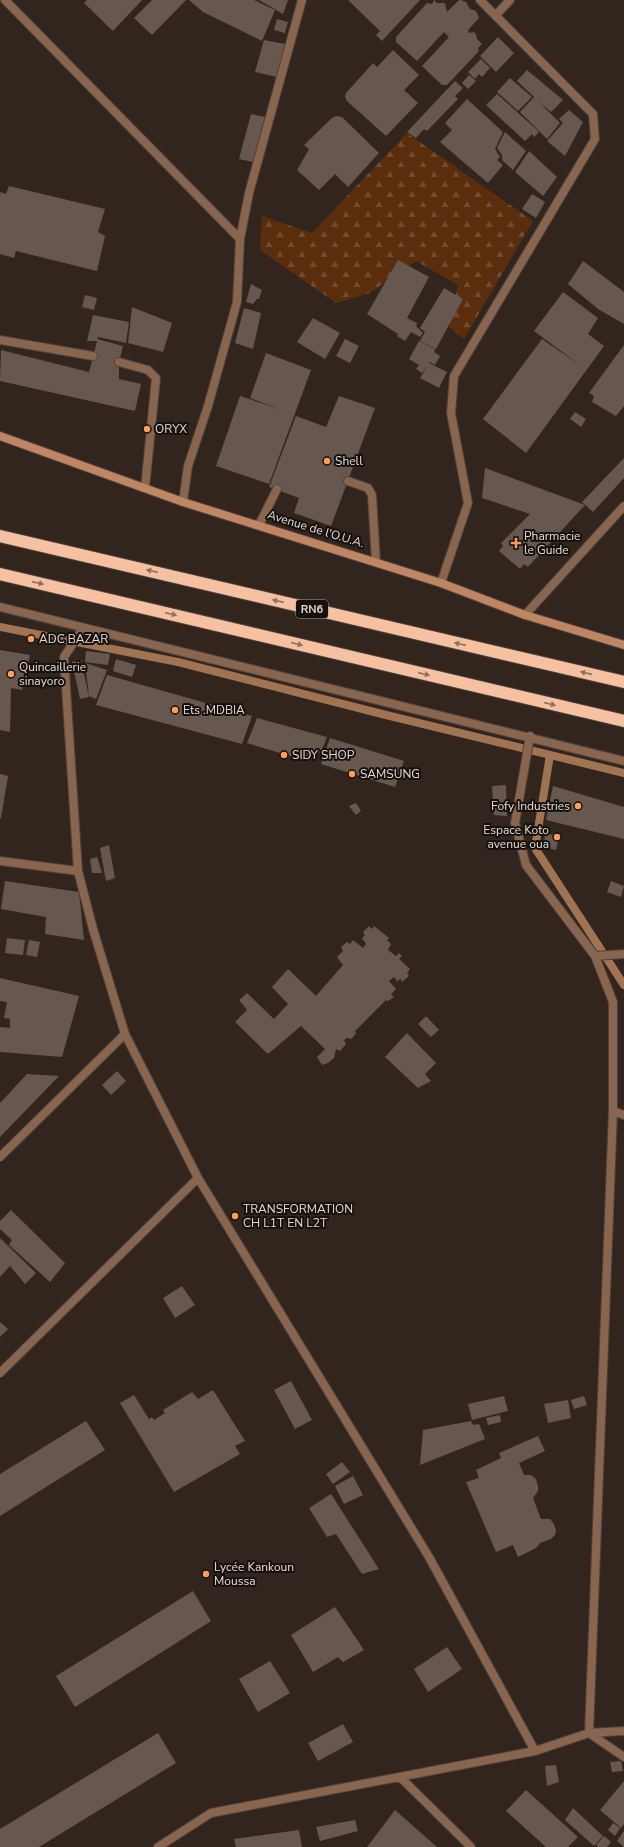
<svg xmlns="http://www.w3.org/2000/svg" width="624" height="1847" font-family="'Nunito Sans',sans-serif">
<style>
.forest{fill:url(#forest-firs)}
.lines{fill:none;stroke-linecap:round;stroke-linejoin:round}
.stream{stroke:#a07452;stroke-width:8}
.building{fill:#67584f}
.lane-casing{stroke:#4f423b;stroke-width:10}
.street-casing{stroke:#4f423b;stroke-width:10}
.secondary-casing{stroke:#4f423b;stroke-width:10}
.highway-casing{stroke:#4f423b;stroke-width:14}
.lane{stroke:#88654e;stroke-width:8}
.street{stroke:#88654e;stroke-width:8}
.secondary{stroke:#be8662;stroke-width:8}
.highway{stroke:#f6c1a0;stroke-width:12}
.oneway{fill:#91715d}
.poi-dot{fill:#fe9c58;stroke:#16100c;stroke-width:1.5}
.labels{text-anchor:middle;stroke-width:4;stroke-linejoin:round;paint-order:stroke}
.shield{fill:#16100c;stroke:#a79f99;stroke-width:1}
.shield-label{font-size:11px;font-weight:bold;fill:#e5dcd6}
.poi-label{font-size:12px;fill:#e5dcd6;stroke:#16100c;text-anchor:start}
.street-label{font-size:12px;fill:#e5dcd6;stroke:#16100c}
</style>
<defs>
<pattern id="forest-firs" width="22" height="20" patternUnits="userSpaceOnUse"><rect width="22" height="20" fill="#5a2e0d"/><path d="M5 1l3.5 6h-7zM16 11l3.5 6h-7z" fill="#724c30"/></pattern>
</defs>
<rect width="100%" height="100%" fill="#32251d"/>
<path class="forest" d="M 407,133 L 533,221 L 464,339 L 449,327 L 458,285 L 416,261 L 370,293 L 336,303 L 260,250 L 262,216 L 312,233 Z"/>
<g class="lines">
<path class="stream" d="M 0,627 L 178,662 L 386,715 L 624,773
M 550,755 L 535,848 L 624,985"/>
</g>
<path class="building" d="M 87,0 L 142,0 L 113,31 L 84,3 Z
M 152,0 L 186,0 L 152,35 L 134,18 Z
M 189,0 L 254,0 L 275,10 L 262,41 L 203,12 Z
M 259,0 L 288,0 L 283,14 Z
M 348,0 L 420,0 L 382,41 L 376,35 L 380,31 Z
M 434,0 L 437,3 L 445,3 L 447,12 L 459,0 L 461,0 L 466,2 L 470,9 L 476,11 L 479,18 L 468,30 L 469,33 L 473,32 L 476,34 L 477,39 L 482,44 L 478,48 L 479,51 L 447,85 L 442,85 L 422,66 L 449,37 L 444,32 L 417,61 L 396,42 L 396,37 L 427,3 L 432,4 Z
M 277,19 L 288,22 L 285,33 L 274,30 Z
M 498,37 L 514,53 L 496,72 L 480,56 Z
M 264,40 L 285,44 L 277,77 L 255,72 Z
M 393,50 L 419,75 L 404,90 L 418,103 L 386,136 L 347,101 L 345,97 L 346,93 L 373,63 L 377,67 Z
M 481,59 L 490,68 L 482,77 L 479,74 L 475,79 L 468,72 Z
M 527,70 L 563,100 L 551,112 L 538,101 L 560,123 L 547,139 L 520,112 L 534,97 L 517,81 Z
M 469,75 L 476,81 L 468,89 L 462,83 Z
M 510,78 L 532,97 L 518,111 L 497,92 Z
M 455,81 L 463,88 L 455,96 L 458,99 L 427,131 L 424,129 L 416,138 L 407,132 Z
M 497,94 L 536,129 L 539,132 L 534,137 L 532,134 L 525,141 L 486,105 Z
M 467,99 L 503,132 L 495,149 L 500,157 L 497,160 L 503,165 L 488,183 L 440,142 L 452,130 L 445,123 Z
M 569,110 L 583,122 L 565,156 L 547,141 L 563,123 L 559,119 Z
M 251,114 L 265,117 L 253,162 L 239,159 Z
M 336,116 L 342,117 L 379,153 L 348,187 L 335,174 L 319,190 L 297,170 L 309,149 L 304,145 L 332,118 Z
M 505,132 L 526,151 L 513,170 L 502,160 L 502,155 L 497,148 Z
M 529,151 L 557,177 L 543,196 L 515,172 Z
M 9,186 L 105,209 L 98,232 L 105,236 L 97,271 L 16,251 L 14,258 L 0,254 L 0,192 L 6,194 Z
M 532,194 L 545,202 L 536,218 L 522,209 Z
M 398,260 L 429,277 L 407,318 L 417,323 L 416,326 L 423,333 L 420,337 L 411,332 L 405,341 L 397,336 L 398,334 L 367,314 Z
M 583,261 L 624,292 L 624,324 L 598,309 L 568,284 Z
M 251,284 L 262,290 L 259,299 L 257,299 L 253,304 L 246,302 Z
M 444,288 L 463,299 L 436,349 L 420,341 L 425,332 L 420,328 Z
M 563,292 L 598,318 L 588,334 L 604,346 L 526,453 L 483,419 L 542,339 L 581,366 L 534,331 Z
M 85,295 L 97,298 L 94,310 L 82,307 Z
M 132,307 L 172,323 L 163,352 L 128,343 Z
M 244,308 L 261,313 L 253,349 L 235,343 Z
M 93,315 L 129,322 L 126,343 L 98,337 L 97,339 L 123,346 L 119,362 L 119,379 L 141,384 L 135,411 L 0,381 L 1,350 L 89,372 L 97,341 L 87,341 Z
M 313,318 L 340,333 L 325,359 L 297,342 Z
M 345,339 L 359,346 L 350,363 L 336,356 Z
M 419,341 L 435,349 L 434,352 L 440,356 L 435,365 L 430,362 L 422,373 L 416,369 L 419,365 L 409,359 Z
M 624,345 L 624,406 L 616,416 L 592,402 L 594,396 L 589,393 Z
M 266,353 L 311,370 L 269,484 L 216,466 L 240,396 L 279,409 L 250,398 Z
M 429,363 L 447,372 L 439,388 L 420,378 Z
M 339,396 L 375,408 L 331,526 L 294,513 L 299,498 L 269,487 L 296,416 L 326,427 Z
M 575,412 L 586,419 L 581,427 L 570,419 Z
M 624,458 L 624,478 L 593,512 L 582,502 Z
M 485,468 L 585,505 L 528,567 L 524,564 L 520,569 L 499,551 L 503,546 L 501,543 L 530,514 L 482,498 Z
M 0,650 L 30,655 L 22,690 L 11,688 L 10,732 L 0,730 Z
M 86,651 L 110,654 L 108,665 L 85,662 Z
M 116,659 L 136,665 L 132,677 L 113,671 Z
M 81,660 L 89,697 L 80,699 L 72,662 Z
M 85,663 L 107,670 L 96,699 L 89,696 Z
M 107,675 L 252,716 L 242,744 L 96,705 Z
M 257,718 L 327,737 L 321,752 L 303,760 L 247,743 Z
M 330,738 L 404,761 L 395,787 L 321,764 Z
M 0,774 L 8,776 L 1,818 L 0,818 Z
M 506,785 L 507,816 L 494,815 L 492,786 Z
M 553,786 L 624,807 L 624,839 L 546,820 Z
M 356,803 L 361,811 L 356,815 L 349,806 Z
M 545,833 L 559,836 L 556,850 L 544,847 Z
M 109,845 L 115,878 L 106,881 L 100,848 Z
M 97,857 L 102,873 L 92,873 L 90,859 Z
M 5,881 L 79,892 L 84,940 L 45,934 L 46,917 L 1,909 Z
M 611,881 L 624,886 L 621,897 L 607,892 Z
M 369,926 L 372,929 L 374,926 L 389,938 L 387,940 L 391,944 L 388,950 L 396,956 L 399,953 L 402,956 L 399,959 L 410,969 L 407,973 L 409,976 L 402,982 L 400,978 L 398,982 L 394,977 L 389,981 L 396,989 L 391,994 L 394,997 L 388,1001 L 386,1000 L 355,1031 L 356,1034 L 351,1039 L 347,1038 L 344,1040 L 346,1044 L 340,1051 L 336,1049 L 334,1058 L 328,1063 L 322,1065 L 317,1057 L 325,1049 L 301,1026 L 268,1054 L 235,1022 L 247,1010 L 239,1000 L 247,993 L 274,1019 L 288,1004 L 272,987 L 288,969 L 316,996 L 343,965 L 337,957 L 343,951 L 341,947 L 347,942 L 350,944 L 353,940 L 363,948 L 366,944 L 362,938 L 365,935 L 363,932 Z
M 7,938 L 25,940 L 23,955 L 5,953 Z
M 29,940 L 40,942 L 37,957 L 26,955 Z
M 0,978 L 79,996 L 62,1057 L 0,1052 L 0,1027 L 10,1028 L 10,1019 L 4,1018 L 7,1002 L 0,1001 Z
M 426,1016 L 439,1030 L 431,1037 L 418,1024 Z
M 407,1033 L 436,1063 L 425,1074 L 431,1081 L 418,1088 L 385,1057 Z
M 117,1071 L 126,1081 L 111,1095 L 102,1085 Z
M 27,1074 L 59,1076 L 0,1137 L 0,1103 Z
M 11,1210 L 65,1263 L 50,1282 L 9,1245 L 12,1240 L 0,1229 L 0,1221 Z
M 0,1238 L 36,1273 L 25,1284 L 10,1266 L 0,1277 Z
M 182,1286 L 195,1305 L 175,1318 L 163,1298 Z
M 0,1322 L 8,1329 L 0,1337 Z
M 291,1381 L 312,1420 L 295,1429 L 274,1390 Z
M 213,1390 L 245,1441 L 235,1446 L 240,1454 L 174,1492 L 120,1403 L 134,1395 L 149,1419 L 152,1417 L 154,1420 L 165,1413 L 163,1410 L 192,1392 L 198,1399 Z
M 504,1396 L 508,1411 L 472,1420 L 468,1404 Z
M 584,1396 L 587,1405 L 574,1409 L 571,1400 Z
M 568,1400 L 571,1418 L 548,1423 L 544,1404 Z
M 500,1415 L 501,1422 L 488,1425 L 486,1418 Z
M 86,1421 L 105,1450 L 0,1516 L 0,1474 Z
M 471,1421 L 473,1425 L 479,1424 L 485,1439 L 420,1465 L 423,1430 Z
M 538,1436 L 545,1451 L 519,1463 L 524,1475 L 531,1475 L 536,1479 L 538,1486 L 538,1491 L 533,1498 L 541,1519 L 550,1519 L 554,1524 L 556,1530 L 555,1535 L 551,1539 L 540,1543 L 536,1548 L 518,1557 L 513,1545 L 496,1552 L 466,1482 L 479,1478 L 476,1470 L 501,1458 L 499,1453 Z
M 342,1462 L 350,1472 L 333,1484 L 326,1474 Z
M 353,1476 L 363,1495 L 344,1504 L 335,1486 Z
M 331,1494 L 379,1569 L 362,1574 L 336,1534 L 327,1537 L 309,1508 Z
M 193,1591 L 211,1621 L 75,1707 L 56,1676 Z
M 335,1607 L 364,1650 L 343,1662 L 338,1657 L 313,1672 L 291,1635 Z
M 447,1647 L 462,1669 L 428,1692 L 414,1669 Z
M 270,1661 L 290,1693 L 258,1712 L 239,1679 Z
M 343,1724 L 353,1742 L 318,1761 L 308,1743 Z
M 158,1733 L 176,1763 L 39,1847 L 0,1847 L 0,1829 Z
M 621,1761 L 623,1771 L 612,1772 L 610,1762 Z
M 556,1765 L 559,1782 L 547,1786 L 545,1766 Z
M 624,1781 L 624,1824 L 621,1828 L 600,1810 Z
M 526,1790 L 578,1837 L 568,1847 L 546,1847 L 506,1811 Z
M 573,1808 L 603,1836 L 594,1846 L 565,1820 Z
M 395,1810 L 437,1847 L 367,1847 Z
M 355,1820 L 358,1831 L 320,1841 L 316,1827 Z
M 613,1823 L 620,1828 L 615,1836 L 608,1830 Z
M 299,1830 L 302,1847 L 236,1847 L 234,1839 Z
M 624,1831 L 624,1847 L 617,1841 Z
M 604,1836 L 611,1842 L 607,1847 L 598,1847 L 596,1845 Z"/>
<g class="lines">
<g class="lane-casing">
<path id="lane" d="M 0,340 L 93,356
M 119,362 L 148,370 L 156,378 L 145,488
M 348,481 L 368,488 L 372,495 L 376,562
M 259,525 L 277,489"/>
</g>
<g class="street-casing">
<path id="street" d="M 5,0 L 240,239
M 496,15 L 510,0
M 183,502 L 188,466 L 208,406 L 237,302 L 240,239 L 249,193 L 302,0
M 441,583 L 468,503 L 451,413 L 454,376 L 595,139 L 593,114 L 480,0
M 0,607 L 624,761
M 525,615 L 624,506
M 83,628 L 64,657 L 78,871 L 93,929 L 125,1034 L 198,1178 L 429,1557 L 535,1751
M 530,736 L 515,823 L 526,865 L 595,956 L 613,1002 L 613,1111 L 589,1733 L 624,1757
M 0,861 L 78,871
M 595,956 L 624,954
M 613,1111 L 624,1115
M 0,1157 L 125,1034
M 0,1373 L 198,1178
M 400,1777 L 471,1847
M 158,1847 L 211,1813 L 535,1751 L 589,1733 L 624,1731"/>
</g>
<g class="secondary-casing">
<path id="secondary" d="M 0,436 L 183,502 L 441,583 L 525,615 L 624,645"/>
</g>
<g class="highway-casing">
<path id="highway" d="M 0,536 L 624,682
M 0,574 L 624,721"/>
</g>
<use href="#lane" class="lane"/>
<use href="#street" class="street"/>
<use href="#secondary" class="secondary"/>
<use href="#highway" class="highway"/>
</g>
<defs><path id="oneway-solid" d="M-6-.8H1V-3.2L6.5 0L1 3.2V.8H-6Z"/></defs>
<g class="oneway">
<use href="#oneway-solid" transform="translate(152 571) rotate(-167)"/>
<use href="#oneway-solid" transform="translate(38 583) rotate(13)"/>
<use href="#oneway-solid" transform="translate(278 601) rotate(-167)"/>
<use href="#oneway-solid" transform="translate(171 614) rotate(13)"/>
<use href="#oneway-solid" transform="translate(297 644) rotate(13)"/>
<use href="#oneway-solid" transform="translate(460 644) rotate(-167)"/>
<use href="#oneway-solid" transform="translate(586 673) rotate(-167)"/>
<use href="#oneway-solid" transform="translate(424 674) rotate(13)"/>
<use href="#oneway-solid" transform="translate(550 704) rotate(13)"/>
</g>
<g class="poi-dot">
<circle cx="147" cy="429" r="4"/>
<circle cx="327" cy="461" r="4"/>
<path d="M514 537h4v4h4v4h-4v4h-4v-4h-4v-4h4z"/>
<circle cx="31" cy="639" r="4"/>
<circle cx="11" cy="674" r="4"/>
<circle cx="175" cy="710" r="4"/>
<circle cx="284" cy="755" r="4"/>
<circle cx="352" cy="774" r="4"/>
<circle cx="578" cy="806" r="4"/>
<circle cx="557" cy="837" r="4"/>
<circle cx="235" cy="1216" r="4"/>
<circle cx="206" cy="1574" r="4"/>
</g>
<g class="labels">
<rect class="shield" x="296" y="600" width="32" height="18" rx="3"/>
<g class="shield-label">
<text x="312" y="613">RN6</text>
</g>
<g class="poi-label">
<text x="155" y="433">ORYX</text>
<text x="335" y="465">Shell</text>
<text x="524" y="540">Pharmacie<tspan x="524" dy="14">le Guide</tspan></text>
<text x="39" y="643">ADC BAZAR</text>
<text x="19" y="671">Quincaillerie<tspan x="19" dy="14">sinayoro</tspan></text>
<text x="183" y="714">Ets .MDBIA</text>
<text x="292" y="759">SIDY SHOP</text>
<text x="360" y="778">SAMSUNG</text>
<text x="570" y="810" text-anchor="end">Fofy Industries</text>
<text x="549" y="834" text-anchor="end">Espace Koto<tspan x="549" dy="14">avenue oua</tspan></text>
<text x="243" y="1213">TRANSFORMATION<tspan x="243" dy="14">CH L1T EN L2T</tspan></text>
<text x="214" y="1571">Lycée Kankoun<tspan x="214" dy="14">Moussa</tspan></text>
</g>
<g class="street-label">
<text transform="translate(316 529) rotate(17)" y="4">Avenue de l'O.U.A.</text>
</g>
</g>
</svg>
